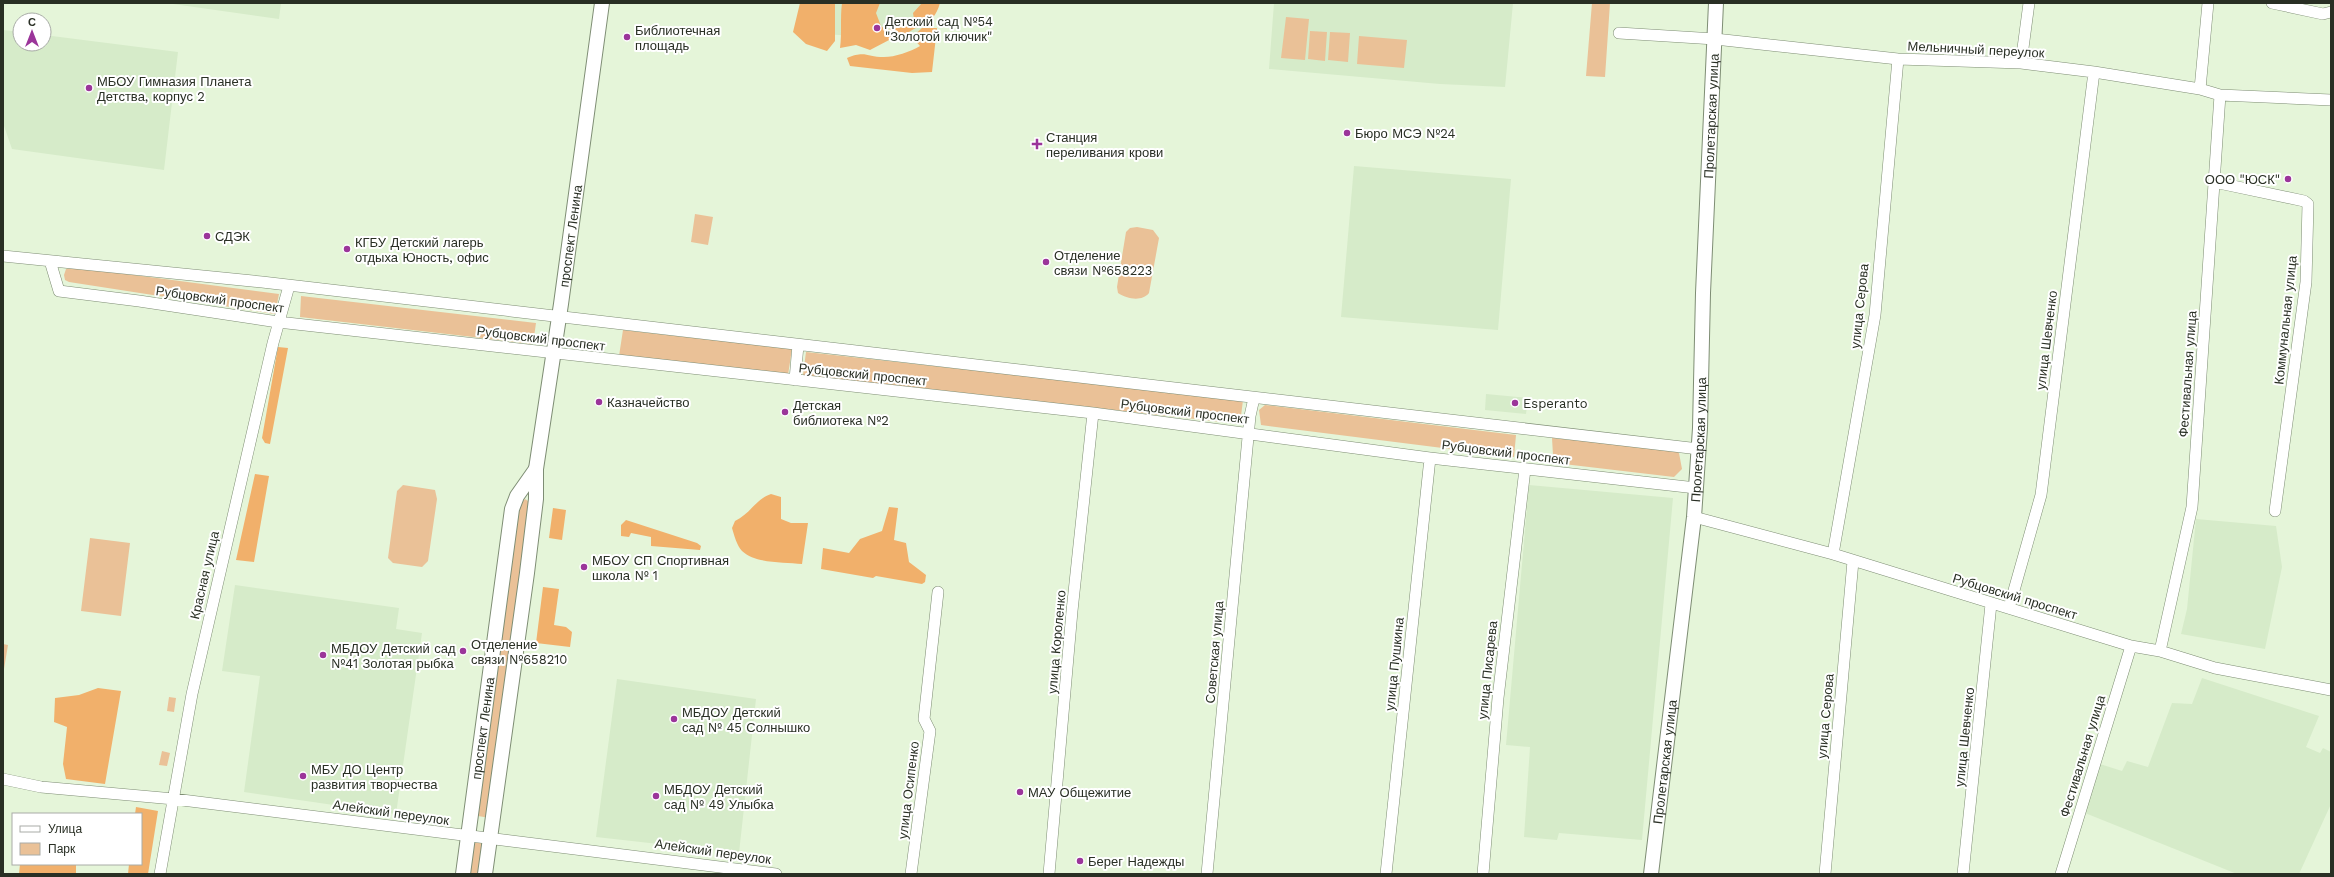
<svg xmlns="http://www.w3.org/2000/svg" width="2334" height="877" font-family="'Work Sans',sans-serif">
<style>
.built{fill:#d6ebc9}
.green{fill:#eac197}
.forest{fill:#f1b06b}
.lines{fill:none;stroke-linecap:round;stroke-linejoin:round}
.minor-casing{stroke:#7e8d74;stroke-width:12}
.major-casing{stroke:#7e8d74;stroke-width:16}
.minor{stroke:#fff;stroke-width:11}
.major{stroke:#fff;stroke-width:14}
.poi-dot{fill:#9b359a;stroke:#fff;stroke-width:1.5}
.labels{text-anchor:middle;stroke-width:4;stroke-linejoin:round;paint-order:stroke}
.poi-label{font-size:13px;fill:#292f24;stroke:#fff;text-anchor:start}
.street-label{font-size:13px;fill:#292f24;stroke:#fff}
</style>
<rect width="100%" height="100%" fill="#e5f5d9"/>
<path class="built" d="M 166,3 L 281,3 L 279,19 Z
M 826,3 L 931,3 L 929,41 L 824,34 Z
M 1274,3 L 1513,3 L 1505,87 L 1440,84 L 1269,69 Z
M 3,30 L 20,32 L 20,44 L 44,44 L 44,35 L 178,52 L 164,170 L 12,149 L 3,123 Z
M 1354,166 L 1511,179 L 1498,330 L 1341,317 Z
M 1486,394 L 1528,398 L 1526,414 L 1485,410 Z
M 1529,485 L 1673,498 L 1642,840 L 1559,833 L 1557,840 L 1524,837 L 1530,747 L 1506,745 Z
M 2196,519 L 2276,526 L 2282,567 L 2265,649 L 2181,634 L 2187,609 Z
M 235,585 L 399,608 L 396,629 L 422,633 L 396,814 L 244,792 L 260,676 L 222,671 Z
M 2202,678 L 2319,716 L 2306,747 L 2320,753 L 2323,748 L 2331,752 L 2331,804 L 2299,874 L 2237,874 L 2085,813 L 2100,764 L 2122,771 L 2127,761 L 2148,767 L 2172,703 L 2192,704 Z
M 617,679 L 756,699 L 739,853 L 596,837 Z"/>
<path class="green" d="M 1592,3 L 1610,3 L 1605,77 L 1586,76 Z
M 1286,17 L 1309,19 L 1305,60 L 1281,58 Z
M 1310,31 L 1327,32 L 1325,61 L 1308,59 Z
M 1330,32 L 1350,33 L 1348,62 L 1328,60 Z
M 1359,36 L 1407,40 L 1404,68 L 1357,64 Z
M 695,214 L 713,217 L 708,245 L 691,242 Z
M 1137,227 L 1153,230 L 1159,238 L 1149,293 C 1142,302 1127,299 1118,293 L 1117,287 L 1126,232 L 1130,228 Z
M 73,267 L 279,294 L 275,314 L 69,282 L 65,280 L 64,275 L 66,269 Z
M 301,296 L 536,323 L 533,344 L 300,317 Z
M 623,330 L 792,349 L 788,375 L 619,356 Z
M 806,352 L 1243,400 L 1240,424 L 803,375 Z
M 1265,405 L 1516,435 L 1514,457 L 1261,425 L 1259,410 Z
M 1552,438 L 1673,449 L 1679,453 L 1682,469 L 1674,477 L 1538,461 L 1536,454 L 1553,455 Z
M 403,485 L 435,490 L 437,499 L 428,561 L 422,567 L 393,563 L 388,558 L 397,491 Z
M 525,499 L 531,503 L 490,818 L 478,816 L 520,504 Z
M 90,538 L 130,543 L 121,616 L 81,611 Z
M 3,644 L 8,645 L 3,675 Z
M 169,697 L 176,698 L 174,712 L 167,711 Z
M 162,751 L 170,753 L 167,766 L 159,765 Z
M 471,842 L 486,844 L 482,874 L 467,874 Z"/>
<path class="forest" d="M 800,3 L 835,4 L 835,41 L 827,51 L 806,44 L 793,32 Z
M 842,3 L 880,3 L 876,13 L 881,26 L 886,30 L 908,26 L 914,19 L 913,13 L 922,3 L 940,3 C 932,30 919,20 901,39 L 891,39 L 870,50 L 856,45 L 840,48 C 842,33 840,18 842,3 Z
M 922,28 L 937,28 L 932,72 L 912,73 L 850,66 L 847,58 C 865,50 867,57 884,57 C 895,57 910,52 920,46 L 912,37 Z
M 278,347 L 288,348 L 270,444 L 265,443 L 262,438 Z
M 255,474 L 269,476 L 254,562 L 236,560 Z
M 771,494 L 781,497 L 781,519 L 791,523 L 808,523 L 802,564 C 784,562 756,564 742,551 C 737,546 734,535 732,528 L 735,521 C 750,514 756,499 771,494 Z
M 889,507 L 898,508 L 894,540 L 906,543 L 909,562 L 926,575 L 925,582 L 922,584 L 876,576 L 873,578 L 821,569 L 823,548 L 849,553 L 860,539 L 882,531 Z
M 553,508 L 566,510 L 562,540 L 549,538 Z
M 626,520 L 697,543 L 701,546 L 700,550 L 651,546 L 651,537 L 631,533 L 629,537 L 621,536 L 621,525 Z
M 543,587 L 559,589 L 554,625 L 566,627 L 572,632 L 570,647 L 536,643 Z
M 98,688 L 121,691 L 105,784 L 66,779 L 63,764 L 67,727 L 54,722 L 55,698 L 79,695 Z
M 136,807 L 158,811 L 148,874 L 128,874 L 129,864 L 141,864 L 141,814 L 135,814 Z
M 20,864 L 76,864 L 76,874 L 19,874 Z"/>
<g class="lines">
<g class="minor-casing">
<path id="minor" d="M 2272,3 L 2323,14 L 2331,12
M 1619,33 L 1715,39 L 1898,59 L 2021,63 L 2094,72 L 2200,89 L 2220,95 L 2331,100
M 2021,63 L 2029,3
M 2200,89 L 2208,3
M 2214,182 L 2304,201 L 2308,204 L 2306,282 L 2275,511
M 3,256 L 262,282 L 1699,449
M 50,261 L 59,291 L 139,301 L 278,322 L 1093,413 L 1430,458 L 1696,488
M 795,380 L 798,345
M 1694,517 L 1833,554 L 2131,646 L 2160,651 L 2215,668 L 2331,690
M 1833,554 L 1875,315 L 1898,59
M 2009,608 L 2041,495 L 2094,72
M 2160,651 L 2192,507 L 2220,95
M 3,779 L 41,787 L 174,799 L 776,874
M 160,874 L 192,694 L 273,343 L 289,286
M 911,874 L 930,731 L 924,719 L 938,592
M 1049,874 L 1072,611 L 1093,413
M 1207,874 L 1250,416 L 1254,398
M 1386,874 L 1430,458
M 1483,874 L 1498,698 L 1525,469
M 1825,874 L 1853,561
M 1963,874 L 1991,604
M 2061,874 L 2131,646"/>
</g>
<g class="major-casing">
<g id="major">
<path id="s1" d="M 463,874 L 512,509 L 517,496 L 536,469"/>
<path id="s2" d="M 485,874 L 527,573 L 536,499 L 536,469 L 561,304 L 602,3"/>
<path id="s3" d="M 1651,874 L 1694,517 L 1700,428 L 1703,293 L 1716,3"/>
</g>
</g>
<use href="#minor" class="minor"/>
<use href="#major" class="major"/>
</g>
<g class="poi-dot">
<circle cx="877" cy="28" r="4"/>
<circle cx="627" cy="37" r="4"/>
<circle cx="89" cy="88" r="4"/>
<circle cx="1347" cy="133" r="4"/>
<path d="M1035 138h4v4h4v4h-4v4h-4v-4h-4v-4h4z"/>
<circle cx="2288" cy="179" r="4"/>
<circle cx="207" cy="236" r="4"/>
<circle cx="347" cy="249" r="4"/>
<circle cx="1046" cy="262" r="4"/>
<circle cx="599" cy="402" r="4"/>
<circle cx="1515" cy="403" r="4"/>
<circle cx="785" cy="412" r="4"/>
<circle cx="584" cy="567" r="4"/>
<circle cx="463" cy="651" r="4"/>
<circle cx="323" cy="655" r="4"/>
<circle cx="674" cy="719" r="4"/>
<circle cx="303" cy="776" r="4"/>
<circle cx="1020" cy="792" r="4"/>
<circle cx="656" cy="796" r="4"/>
<circle cx="1080" cy="861" r="4"/>
</g>
<g class="labels">
<g class="poi-label">
<text x="885" y="26">Детский сад №54<tspan x="885" dy="15">"Золотой ключик"</tspan></text>
<text x="635" y="35">Библиотечная<tspan x="635" dy="15">площадь</tspan></text>
<text x="97" y="86">МБОУ Гимназия Планета<tspan x="97" dy="15">Детства, корпус 2</tspan></text>
<text x="1355" y="138">Бюро МСЭ №24</text>
<text x="1046" y="142">Станция<tspan x="1046" dy="15">переливания крови</tspan></text>
<text x="2280" y="184" text-anchor="end">ООО "ЮСК"</text>
<text x="215" y="241">СДЭК</text>
<text x="355" y="247">КГБУ Детский лагерь<tspan x="355" dy="15">отдыха Юность, офис</tspan></text>
<text x="1054" y="260">Отделение<tspan x="1054" dy="15">связи №658223</tspan></text>
<text x="607" y="407">Казначейство</text>
<text x="1523" y="408">Esperanto</text>
<text x="793" y="410">Детская<tspan x="793" dy="15">библиотека №2</tspan></text>
<text x="592" y="565">МБОУ СП Спортивная<tspan x="592" dy="15">школа № 1</tspan></text>
<text x="471" y="649">Отделение<tspan x="471" dy="15">связи №658210</tspan></text>
<text x="331" y="653">МБДОУ Детский сад<tspan x="331" dy="15">№41 Золотая рыбка</tspan></text>
<text x="682" y="717">МБДОУ Детский<tspan x="682" dy="15">сад № 45 Солнышко</tspan></text>
<text x="311" y="774">МБУ ДО Центр<tspan x="311" dy="15">развития творчества</tspan></text>
<text x="664" y="794">МБДОУ Детский<tspan x="664" dy="15">сад № 49 Улыбка</tspan></text>
<text x="1028" y="797">МАУ Общежитие</text>
<text x="1088" y="866">Берег Надежды</text>
</g>
<g class="street-label">
<text transform="translate(1976 49) rotate(3)" y="5">Мельничный переулок</text>
<text dy="5" stroke="none"><textPath href="#s3" startOffset="761">Пролетарская улица</textPath></text>
<text dy="5" stroke="none"><textPath href="#s2" startOffset="644">проспект Ленина</textPath></text>
<text transform="translate(220 299) rotate(8)" y="5">Рубцовский проспект</text>
<text transform="translate(1859 306) rotate(-84)" y="5">улица Серова</text>
<text transform="translate(2285 320) rotate(-84)" y="5">Коммунальная улица</text>
<text transform="translate(541 338) rotate(7)" y="5">Рубцовский проспект</text>
<text transform="translate(2046 340) rotate(-83)" y="5">улица Шевченко</text>
<text transform="translate(863 374) rotate(6)" y="5">Рубцовский проспект</text>
<text transform="translate(2187 374) rotate(-86)" y="5">Фестивальная улица</text>
<text transform="translate(1185 411) rotate(7)" y="5">Рубцовский проспект</text>
<text dy="5" stroke="none"><textPath href="#s3" startOffset="437">Пролетарская улица</textPath></text>
<text transform="translate(1506 452) rotate(7)" y="5">Рубцовский проспект</text>
<text transform="translate(204 575) rotate(-77)" y="5">Красная улица</text>
<text transform="translate(2015 596) rotate(17)" y="5">Рубцовский проспект</text>
<text transform="translate(1056 642) rotate(-85)" y="5">улица Короленко</text>
<text transform="translate(1214 652) rotate(-85)" y="5">Советская улица</text>
<text transform="translate(1394 664) rotate(-84)" y="5">улица Пушкина</text>
<text transform="translate(1487 670) rotate(-84)" y="5">улица Писарева</text>
<text transform="translate(1825 716) rotate(-85)" y="5">улица Серова</text>
<text dy="5" stroke="none"><textPath href="#s1" startOffset="147">проспект Ленина</textPath></text>
<text transform="translate(1964 737) rotate(-84)" y="5">улица Шевченко</text>
<text transform="translate(2082 756) rotate(-73)" y="5">Фестивальная улица</text>
<text dy="5" stroke="none"><textPath href="#s3" startOffset="113">Пролетарская улица</textPath></text>
<text transform="translate(908 790) rotate(-83)" y="5">улица Осипенко</text>
<text transform="translate(391 812) rotate(8)" y="5">Алейский переулок</text>
<text transform="translate(713 851) rotate(8)" y="5">Алейский переулок</text>
</g>
</g>
<rect width="2334" height="877" fill="none" stroke="#292f24" stroke-width="8"/>
<rect x="12" y="813" width="130" height="52" fill="#ffffff" stroke="#a9aca7"/>
<rect x="20" y="826" width="20" height="6" fill="#ffffff" stroke="#a9aca7"/>
<text x="48" y="833" font-size="12" fill="#292f24">Улица</text>
<rect x="20" y="843" width="20" height="12" fill="#eac197" stroke="#a9aca7"/>
<text x="48" y="853" font-size="12" fill="#292f24">Парк</text>
<g transform="translate(32 32)"><circle r="19" fill="#ffffff" stroke="#a9aca7"/>
<path d="M0-3L7 15L0 10L-7 15Z" fill="#9b359a"/>
<text y="-6" font-size="11" font-weight="bold" text-anchor="middle" fill="#292f24">С</text>
</g>
</svg>
